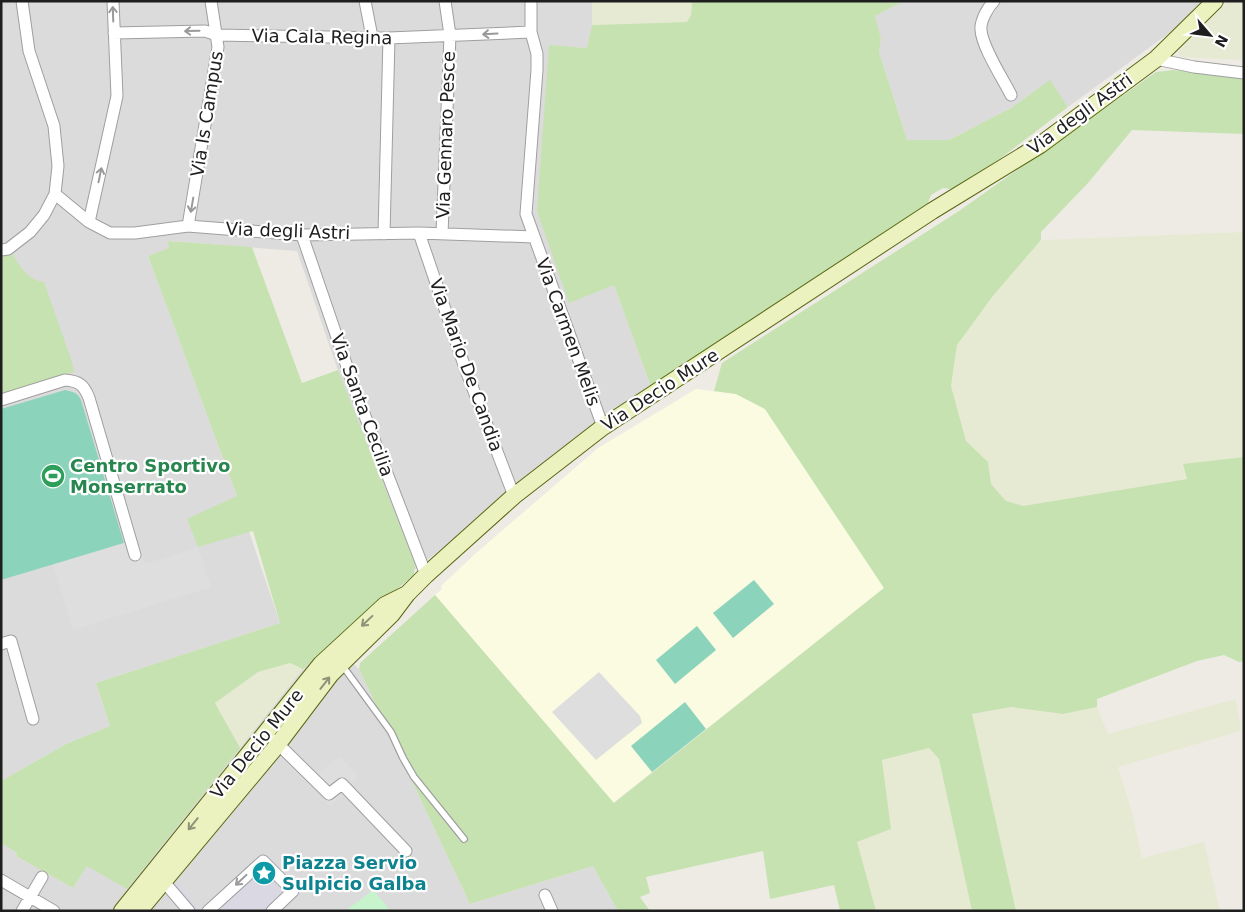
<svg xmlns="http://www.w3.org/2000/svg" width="1245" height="912" font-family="'DejaVu Sans',sans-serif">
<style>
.residential{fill:#dcdbdb}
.education{fill:#fafbe0}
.farmland{fill:#e7ead2}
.grass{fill:#c6e2b1}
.park{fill:#c7f3cd}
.pitch{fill:#8cd3bc}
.parking{fill:#dedede}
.plaza{fill:#dad9e3}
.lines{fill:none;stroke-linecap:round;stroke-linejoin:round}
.lane-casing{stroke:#9f9f9f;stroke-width:8}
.street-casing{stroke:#9f9f9f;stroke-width:13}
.secondary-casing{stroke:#5a6812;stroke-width:18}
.lane{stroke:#fff;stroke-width:5.5}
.street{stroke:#fff;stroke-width:11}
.secondary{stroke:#ecf2bf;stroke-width:16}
.oneway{stroke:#9a9a9a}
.oneway2{stroke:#8f9377}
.labels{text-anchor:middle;stroke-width:4.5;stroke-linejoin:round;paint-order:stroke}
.street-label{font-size:18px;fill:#1e1e1e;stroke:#fff}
.leisure-label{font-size:18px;font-weight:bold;fill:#27864d;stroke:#fff;text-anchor:start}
.culture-label{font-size:18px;font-weight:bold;fill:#0d838f;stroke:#fff;text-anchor:start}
</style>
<rect width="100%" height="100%" fill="#eeebe5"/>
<path class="residential" d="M 1,1 L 592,1 L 592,25 L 588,48 L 549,46 L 614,285 L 651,387 L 633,398 L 408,575 L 297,251 L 169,241 L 170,248 L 148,256 L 237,496 L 280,623 L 96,683 L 110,726 L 66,744 L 1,781 Z
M 904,1 L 1210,1 L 1202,9 L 1068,107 L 1050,81 L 1011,108 L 949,140 L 907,140 L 879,52 L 881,39 L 874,16 Z
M 327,640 L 359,669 L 470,904 L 593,866 L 618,911 L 1,911 L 1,843 L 17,853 L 16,856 L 73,888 L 87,866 Z"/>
<path class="education" d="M 696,389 L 736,394 L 765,409 L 884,588 L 613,803 L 435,595 L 442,589 L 441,586 L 475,554 L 598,448 Z"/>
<path class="farmland" d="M 592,1 L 692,1 L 691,15 L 687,22 L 592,25 Z
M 1229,1 L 1244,1 L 1244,60 L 1181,57 L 1178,52 L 1182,46 Z
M 1244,232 L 1244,457 L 1184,464 L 1187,479 L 1023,506 L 1006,501 L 991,484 L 988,462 L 966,441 L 951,386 L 957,345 L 991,297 L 1041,240 Z
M 290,663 L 303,669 L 240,748 L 215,703 L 258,672 Z
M 1236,699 L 1241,731 L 1118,767 L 1132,812 L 1142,858 L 1204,842 L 1220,911 L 1016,911 L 972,714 L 1011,707 L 1063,714 L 1097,707 L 1108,734 Z
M 929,748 L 939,759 L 972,911 L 876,911 L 856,842 L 891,829 L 882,760 Z"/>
<path class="grass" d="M 692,1 L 904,1 L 875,16 L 881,39 L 879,52 L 907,140 L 949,140 L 1011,108 L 1050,80 L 1068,107 L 959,190 L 943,188 L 931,195 L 926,207 L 651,387 L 614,285 L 569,303 L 537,211 L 549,45 L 587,48 L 592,25 L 687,22 L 691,15 Z
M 1173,70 L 1244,77 L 1244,134 L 1132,130 L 1088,183 L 1041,232 L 1041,240 L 992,297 L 957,345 L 951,386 L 966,441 L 988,462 L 991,484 L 1006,501 L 1023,506 L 1187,479 L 1183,464 L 1244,457 L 1244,661 L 1239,662 L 1224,655 L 1197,661 L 1097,699 L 1097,707 L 1063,714 L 1011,707 L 972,714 L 1016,911 L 972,911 L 939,759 L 929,748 L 882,760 L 891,829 L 857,842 L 876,911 L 840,911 L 834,885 L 770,899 L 763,851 L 646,877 L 650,893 L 640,897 L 650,911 L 618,911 L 593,866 L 470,904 L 359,669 L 360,663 L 435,595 L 614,803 L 884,588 L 765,409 L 736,394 L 714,391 L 722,363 L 959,211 L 1156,72 Z
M 168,241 L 252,247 L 302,383 L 338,370 L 415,563 L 414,575 L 335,640 L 303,669 L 290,663 L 258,672 L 215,703 L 240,748 L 127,889 L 87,866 L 73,888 L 16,856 L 17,853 L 1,843 L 1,781 L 66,744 L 110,726 L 96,683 L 280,623 L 253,531 L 198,547 L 187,519 L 237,496 L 148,256 L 169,248 Z
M 12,253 C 20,266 27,280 44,282 L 72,362 L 74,372 L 1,394 L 1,260 L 4,256 Z"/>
<path class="park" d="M 373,890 L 391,911 L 345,911 Z"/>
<path class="pitch" d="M 65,390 C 73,392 77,392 81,400 L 124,543 L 1,580 L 1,409 Z
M 754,580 L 774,604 L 733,638 L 713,613 Z
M 697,626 L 716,650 L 675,684 L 656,660 Z
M 685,702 L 706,729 L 652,772 L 631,746 Z"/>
<path class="parking" d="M 137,539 L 145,564 L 198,547 L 211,587 L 73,630 L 53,565 Z
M 599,672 L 640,716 L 642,723 L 596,760 L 552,712 Z
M 340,756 L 358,776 L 330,806 L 309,782 Z"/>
<path class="plaza" d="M 267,853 L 301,893 L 281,911 L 201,911 Z
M 180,883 L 200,911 L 181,911 L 167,897 Z"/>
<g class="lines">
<g class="lane-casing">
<path id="lane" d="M 342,665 L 391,732 L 403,758 L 414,777 L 464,839"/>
</g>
<g class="street-casing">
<path id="street" d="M 365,1 L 372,37
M 531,1 L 531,32 L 537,54 L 537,70 L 526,214 L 603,427
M 994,1 C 988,7 980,21 981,30 C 982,47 1003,79 1011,95
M 114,33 L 205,31 L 217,35 L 389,38 L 531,32
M 1156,59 L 1194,67 L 1244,73
M 55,194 L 89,222 L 110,233 L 135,233 L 188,226 L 302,235 L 419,233 L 534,237
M 89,222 L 117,96 L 113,1
M 188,226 L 218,47 L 211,1
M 419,233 L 464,365 L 514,496
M 384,234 L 389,38
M 442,234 L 450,35 L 445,1
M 302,235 L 355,390 L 426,575
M 1,250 L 8,249 L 30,232 L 44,215 L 55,194 L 58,166 L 54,126 L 29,51 L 22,1
M 1,400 L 65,380 C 79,381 84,385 89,398 L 135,555
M 1,644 L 11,641 L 33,719
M 274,740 L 329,794 L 342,784 L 406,851
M 159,876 L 189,911
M 1,880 L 54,911
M 545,895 L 552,911
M 22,911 L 42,877
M 208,911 L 263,861 L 293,891 L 272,911"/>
</g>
<g class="secondary-casing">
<path id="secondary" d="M 122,911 L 321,664 L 385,605 L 405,595
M 139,911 L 275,748 L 331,674 L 392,614 L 407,594 L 426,575 L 514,496 L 603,427 L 932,211 L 1040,145 L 1156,59 L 1215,1"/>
</g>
<use href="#lane" class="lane"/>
<use href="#street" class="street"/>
<use href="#secondary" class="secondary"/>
</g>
<defs><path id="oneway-shaft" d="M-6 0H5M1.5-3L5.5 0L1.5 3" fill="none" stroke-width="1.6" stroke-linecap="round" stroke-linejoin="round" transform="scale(1.25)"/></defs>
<g class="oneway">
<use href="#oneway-shaft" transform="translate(113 14) rotate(-92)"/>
<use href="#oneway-shaft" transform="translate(192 31) rotate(179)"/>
<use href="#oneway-shaft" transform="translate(490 34) rotate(177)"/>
<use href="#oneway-shaft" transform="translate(100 175) rotate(-78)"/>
<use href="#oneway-shaft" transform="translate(192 205) rotate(100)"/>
<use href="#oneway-shaft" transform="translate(241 880) rotate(137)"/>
</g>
<g class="oneway2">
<use href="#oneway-shaft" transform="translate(367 621) rotate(137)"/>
<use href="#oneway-shaft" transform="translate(325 683) rotate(-52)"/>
<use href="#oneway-shaft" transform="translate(193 824) rotate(129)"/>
</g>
<defs>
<g id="stadium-disc" transform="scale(1.25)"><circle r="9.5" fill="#2e9e5b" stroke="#fff"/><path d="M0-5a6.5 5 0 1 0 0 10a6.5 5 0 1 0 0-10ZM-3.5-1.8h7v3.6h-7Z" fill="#fff"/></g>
<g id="sight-disc" transform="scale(1.25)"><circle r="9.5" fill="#0f9aa8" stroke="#fff"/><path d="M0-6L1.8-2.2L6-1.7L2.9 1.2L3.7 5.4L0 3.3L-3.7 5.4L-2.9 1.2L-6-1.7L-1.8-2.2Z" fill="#fff"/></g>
</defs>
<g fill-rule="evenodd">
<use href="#stadium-disc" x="53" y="476"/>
<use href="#sight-disc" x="264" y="873"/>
</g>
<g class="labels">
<g class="street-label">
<text transform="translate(322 37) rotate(1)" y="6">Via Cala Regina</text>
<text transform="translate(207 114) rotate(-81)" y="6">Via Is Campus</text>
<text transform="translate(1080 114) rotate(-36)" y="6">Via degli Astri</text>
<text transform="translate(446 135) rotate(-88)" y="6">Via Gennaro Pesce</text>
<text transform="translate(288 231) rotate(2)" y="6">Via degli Astri</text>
<text transform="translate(568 332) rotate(70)" y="6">Via Carmen Melis</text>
<text transform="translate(466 365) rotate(70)" y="6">Via Mario De Candia</text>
<text transform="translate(660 390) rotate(-33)" y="6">Via Decio Mure</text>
<text transform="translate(362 405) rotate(70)" y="6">Via Santa Cecilia</text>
<text transform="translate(257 744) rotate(-51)" y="6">Via Decio Mure</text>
</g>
<g class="leisure-label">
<text x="70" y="472">Centro Sportivo<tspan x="70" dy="21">Monserrato</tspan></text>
</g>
<g class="culture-label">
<text x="282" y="869">Piazza Servio<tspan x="282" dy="21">Sulpicio Galba</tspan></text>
</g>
</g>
<rect width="1245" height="912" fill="none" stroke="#1e1e1e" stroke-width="5"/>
<g transform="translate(1210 35) rotate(118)" stroke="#ffffff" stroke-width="4" paint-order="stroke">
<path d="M0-4L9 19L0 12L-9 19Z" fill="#1e1e1e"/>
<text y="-8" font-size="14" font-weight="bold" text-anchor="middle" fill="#1e1e1e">N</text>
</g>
</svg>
